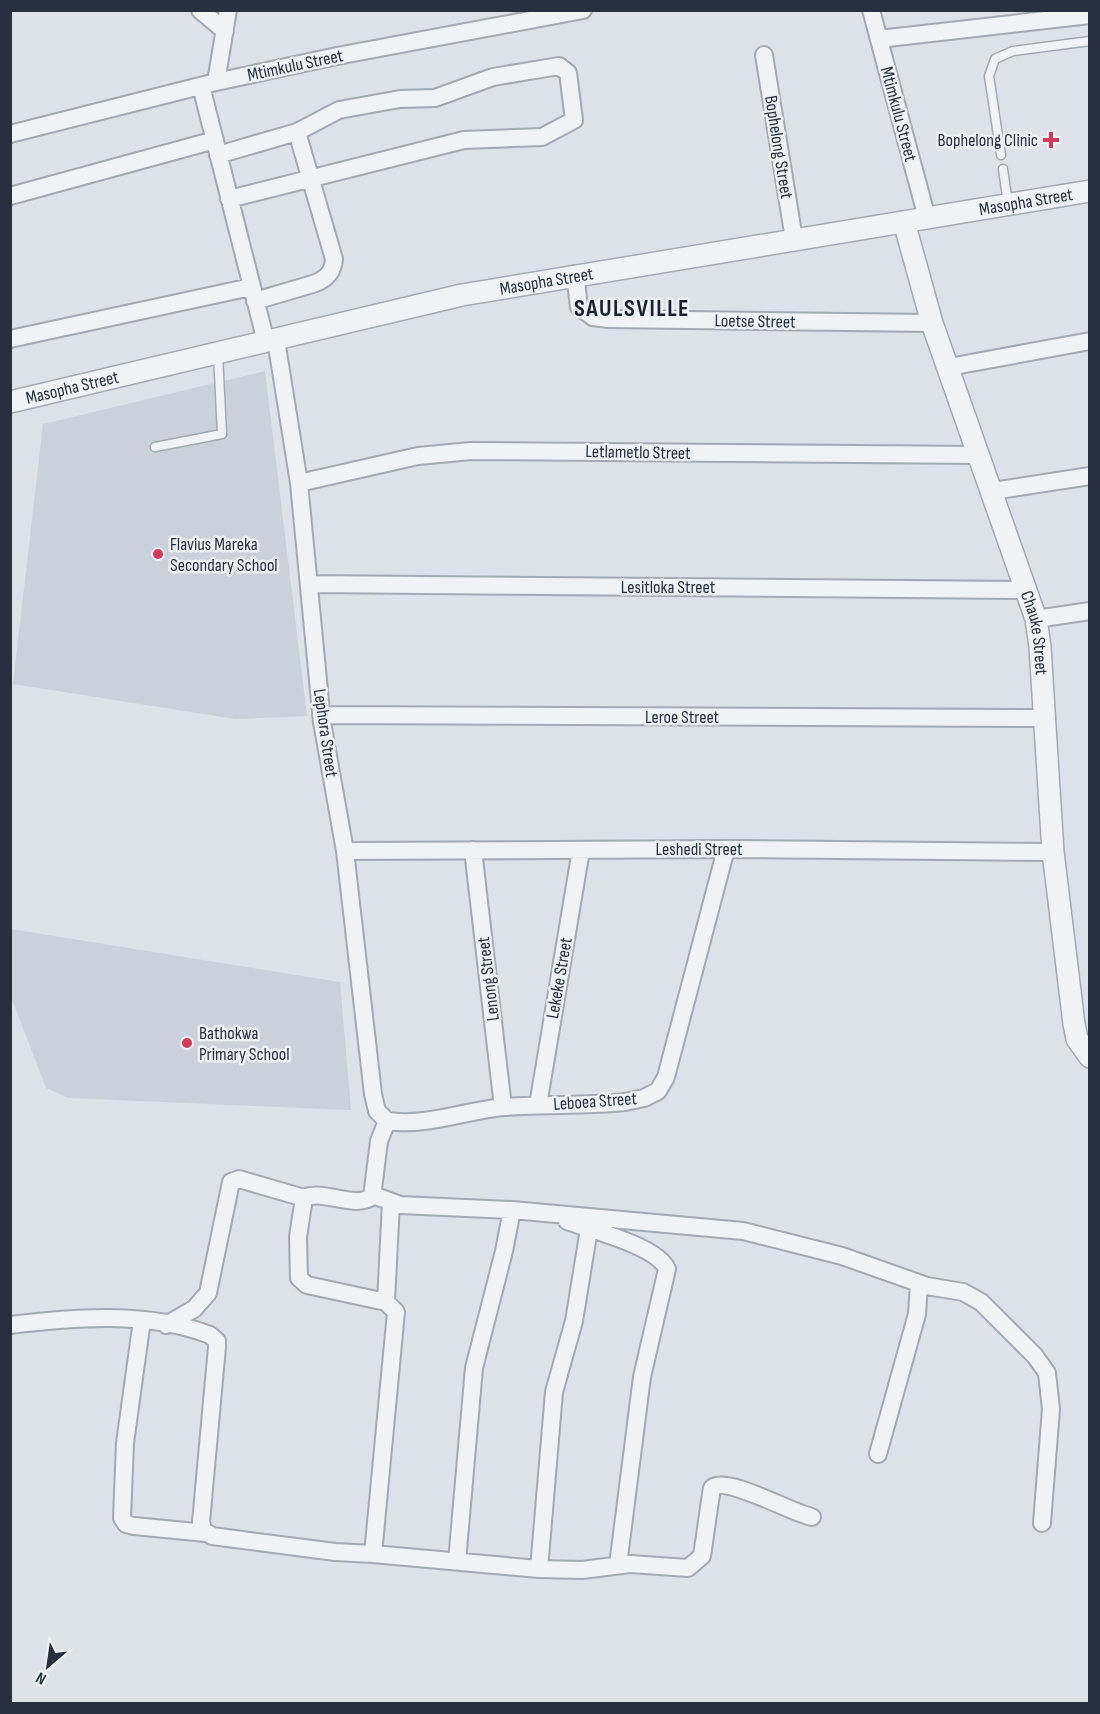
<svg xmlns="http://www.w3.org/2000/svg" width="1100" height="1714" font-family="'Sofia Sans Condensed',sans-serif">
<style>
.built{fill:#cbd1da}
.lines{fill:none;stroke-linecap:round;stroke-linejoin:round}
.service-casing{stroke:#a2a9b2;stroke-width:11}
.minor-casing{stroke:#a2a9b2;stroke-width:20}
.tertiary-casing{stroke:#a2a9b2;stroke-width:24}
.service{stroke:#f0f2f6;stroke-width:8}
.minor{stroke:#f0f2f6;stroke-width:16}
.tertiary{stroke:#f0f2f6;stroke-width:21}
.poi-dot{fill:#d63957;stroke:#ecf1f5;stroke-width:2}
.labels{text-anchor:middle;stroke-width:5;stroke-linejoin:round;paint-order:stroke}
.street-label{font-size:18px;fill:#26303f;stroke:#ecf1f5}
.poi-label{font-size:18px;fill:#26303f;stroke:#ecf1f5;text-anchor:start}
.district-label{font-size:24px;font-weight:bold;letter-spacing:1.5px;fill:#182130;stroke:#ecf1f5}
</style>
<rect width="100%" height="100%" fill="#dde2e8"/>
<path class="built" d="M 265,371 L 307,716 L 235,719 L 13,684 L 43,424 Z
M 11,929 L 340,982 L 351,1110 L 68,1098 L 46,1088 L 11,997 Z"/>
<g class="lines">
<g class="service-casing">
<path id="service" d="M 1001,155 L 989,76 L 995,59 L 1013,51 L 1090,41
M 1003,169 L 1008,204
M 155,447 L 222,434 L 218,354"/>
</g>
<g class="minor-casing">
<path id="minor" d="M 200,10 L 225,31
M 871,10 L 927,218
M 879,39 L 1090,15
M 764,55 L 794,239
M 216,82 L 228,10
M 201,86 L 266,342
M 10,134 L 216,82 L 337,56 L 583,10
M 218,155 L 297,132
M 10,196 L 215,140
M 229,199 L 464,140 L 542,137 L 574,120 L 568,73 L 559,66 L 493,77 L 435,98 L 400,99 L 339,110 L 297,132 L 334,259 C 333,272 327,278 316,283 L 255,301
M 575,274 L 579,307 L 593,317 L 608,319 L 932,323
M 10,339 L 251,287
M 276,340 L 299,483 L 322,722 L 345,851 L 373,1094 L 377,1111 L 387,1121
M 949,367 L 1090,341
M 299,483 L 418,456 L 471,451 L 979,455
M 993,491 L 1090,476
M 309,584 L 1027,590
M 1036,619 L 1090,611
M 321,715 L 1043,718
M 473,850 L 503,1107
M 345,851 L 726,849 L 1053,852
M 538,1105 L 581,850
M 387,1121 L 379,1141 L 372,1197 C 352,1209 325,1189 304,1198 L 298,1237 L 299,1278 L 307,1285 L 386,1302 L 396,1312 L 373,1554 L 539,1569 L 582,1570 L 630,1564 L 688,1568 L 702,1556 L 711,1494 L 712,1488 C 726,1475 791,1513 812,1517
M 387,1121 C 427,1127 466,1110 505,1107 C 545,1104 585,1106 625,1102 L 644,1098 L 658,1091 L 666,1077 L 726,849
M 373,1195 L 400,1205 L 512,1210 L 743,1231 L 842,1256 L 927,1286 L 963,1292 L 981,1302 L 1035,1356 L 1047,1373 L 1051,1409 L 1042,1523
M 567,1221 C 591,1230 657,1246 667,1269 L 642,1377 L 618,1565
M 386,1302 L 391,1202
M 142,1320 L 125,1443 L 122,1518 L 126,1524 L 134,1526 L 206,1533
M 10,1325 C 75,1317 148,1311 210,1335 L 217,1341 L 217,1347 L 201,1522 L 203,1530 L 212,1536 L 335,1552 L 373,1554
M 166,1325 L 194,1309 L 208,1293 L 231,1182 L 239,1179 L 304,1198
M 878,1454 L 917,1314 L 919,1284
M 457,1561 L 474,1368 L 504,1251 L 512,1210
M 539,1569 L 554,1392 L 574,1321 L 589,1229"/>
</g>
<g class="tertiary-casing">
<g id="tertiary">
<path id="s1" d="M 904,222 L 932,323 L 1036,619 L 1040,647 L 1053,852 L 1074,1024 L 1077,1039 L 1090,1057"/>
<path id="s2" d="M 10,402 L 462,295 L 1090,191"/>
</g>
</g>
<use href="#service" class="service"/>
<use href="#minor" class="minor"/>
<use href="#tertiary" class="tertiary"/>
</g>
<g class="poi-dot">
<path d="M1048 131h6v6h6v6h-6v6h-6v-6h-6v-6h6z"/>
<circle cx="158" cy="554" r="6"/>
<circle cx="187" cy="1043" r="6"/>
</g>
<g class="labels">
<g class="street-label">
<text transform="translate(295 65) rotate(-12)" y="6">Mtimkulu Street</text>
<text transform="translate(899 114) rotate(75)" y="6">Mtimkulu Street</text>
<text transform="translate(779 147) rotate(81)" y="6">Bophelong Street</text>
<text dy="6" stroke="none"><textPath href="#s2" startOffset="1036">Masopha Street</textPath></text>
<text dy="6" stroke="none"><textPath href="#s2" startOffset="550">Masopha Street</textPath></text>
<text transform="translate(755 321) rotate(1)" y="6">Loetse Street</text>
<text dy="6" stroke="none"><textPath href="#s2" startOffset="64">Masopha Street</textPath></text>
<text transform="translate(638 452) rotate(1)" y="6">Letlametlo Street</text>
<text x="668" y="593">Lesitloka Street</text>
<text dy="6" stroke="none"><textPath href="#s1" startOffset="432">Chauke Street</textPath></text>
<text x="682" y="723">Leroe Street</text>
<text transform="translate(326 733) rotate(82)" y="6">Lephora Street</text>
<text x="699" y="855">Leshedi Street</text>
<text transform="translate(559 978) rotate(-80)" y="6">Lekeke Street</text>
<text transform="translate(488 979) rotate(-97)" y="6">Lenong Street</text>
<text transform="translate(595 1101) rotate(-4)" y="6">Leboea Street</text>
</g>
<g class="poi-label">
<text x="1038" y="146" text-anchor="end">Bophelong Clinic</text>
<text x="170" y="550">Flavius Mareka<tspan x="170" dy="21">Secondary School</tspan></text>
<text x="199" y="1039">Bathokwa<tspan x="199" dy="21">Primary School</tspan></text>
</g>
<g class="district-label">
<text x="632" y="316">SAULSVILLE</text>
</g>
</g>
<rect width="1100" height="1714" fill="none" stroke="#26303f" stroke-width="24"/>
<g transform="translate(48 1666) rotate(209)" stroke="#ecf1f5" stroke-width="4.5" paint-order="stroke">
<path d="M0-4.5L10 22L0 15L-10 22Z" fill="#26303f"/>
<text y="-9" font-size="16" font-weight="bold" text-anchor="middle" fill="#26303f">N</text>
</g>
</svg>
